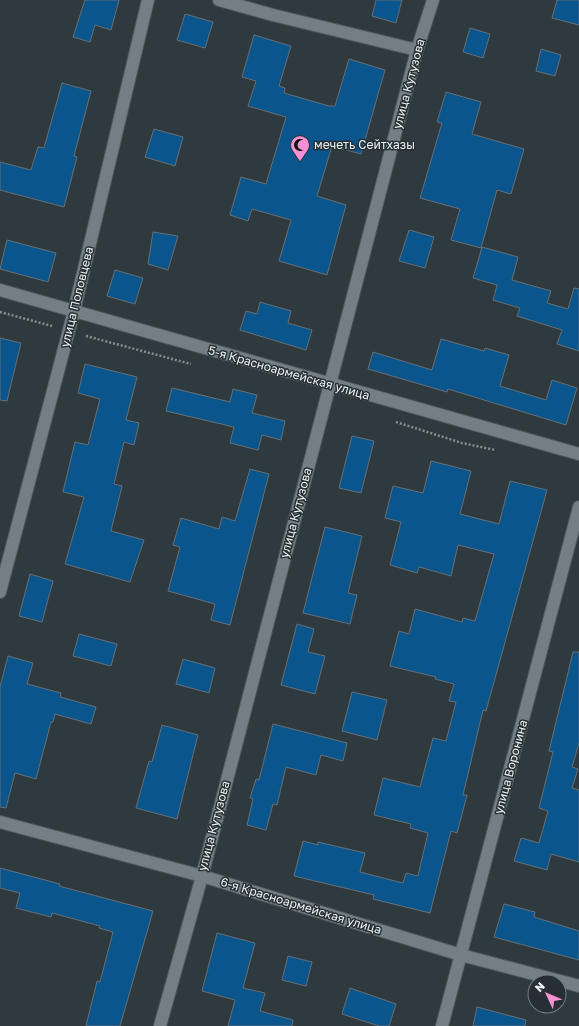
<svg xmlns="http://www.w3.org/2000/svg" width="579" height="1026" font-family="'Golos Text',sans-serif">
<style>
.building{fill:#0a558c;stroke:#676f76}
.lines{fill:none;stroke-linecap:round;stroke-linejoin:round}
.street-casing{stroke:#4f585b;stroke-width:14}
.path{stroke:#869093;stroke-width:2.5;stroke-dasharray:2 2;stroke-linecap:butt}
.street{stroke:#737f84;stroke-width:12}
.labels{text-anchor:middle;stroke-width:3;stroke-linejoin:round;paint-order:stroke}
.street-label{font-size:12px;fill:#edf4f6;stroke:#252f34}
.poi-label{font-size:12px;fill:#edf4f6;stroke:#252f34;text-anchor:start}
</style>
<rect width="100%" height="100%" fill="#2f3a3e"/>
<path class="building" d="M 85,0 L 119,0 L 111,30 L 95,25 L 90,42 L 73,37 Z
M 376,0 L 402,0 L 396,23 L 372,16 Z
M 557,0 L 579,0 L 579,25 L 552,18 Z
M 185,14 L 213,22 L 205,48 L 177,40 Z
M 470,28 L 490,34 L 483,58 L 463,52 Z
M 254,35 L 291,46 L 279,86 L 285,88 L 284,93 L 329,106 L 335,106 L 349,59 L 385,70 L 361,154 L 332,146 L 317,196 L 346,205 L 327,275 L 279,261 L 291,220 L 252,209 L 248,221 L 230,215 L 241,177 L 266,184 L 286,117 L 248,106 L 256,81 L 242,77 Z
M 541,49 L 561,55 L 555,76 L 536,71 Z
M 62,83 L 91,91 L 74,156 L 77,157 L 64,207 L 0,190 L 0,162 L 31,170 L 38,147 L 44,148 Z
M 446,92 L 481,102 L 472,134 L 524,149 L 511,194 L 497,190 L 481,248 L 451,240 L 460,209 L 420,198 L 442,123 L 437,122 Z
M 154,129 L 183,137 L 175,166 L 145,157 Z
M 409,230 L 434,237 L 425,268 L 399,261 Z
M 153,232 L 178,236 L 168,270 L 148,264 Z
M 7,240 L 56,253 L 48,282 L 0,269 Z
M 482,247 L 518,257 L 512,280 L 551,291 L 547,303 L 568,309 L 574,288 L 579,289 L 579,351 L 557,344 L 562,330 L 517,316 L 520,308 L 493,300 L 497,285 L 473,278 Z
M 115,270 L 143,278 L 135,304 L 107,296 Z
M 260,302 L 291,311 L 288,323 L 312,330 L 306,350 L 240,330 L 246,311 L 257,314 Z
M 0,338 L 21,343 L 7,401 L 0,400 Z
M 441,339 L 484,351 L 485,348 L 509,355 L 500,386 L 546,400 L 552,380 L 577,388 L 566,425 L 448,389 L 447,392 L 368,369 L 373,352 L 432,370 Z
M 85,364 L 137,377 L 126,420 L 139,423 L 134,445 L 124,442 L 114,484 L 122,486 L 111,531 L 144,540 L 130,582 L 65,564 L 84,497 L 63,492 L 75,442 L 88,445 L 100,399 L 78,393 Z
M 172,388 L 230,402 L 233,389 L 257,395 L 252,413 L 285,421 L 281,440 L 262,435 L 258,450 L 230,443 L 234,427 L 166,411 Z
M 352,436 L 374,441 L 361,493 L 339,488 Z
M 431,461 L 471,471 L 460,514 L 499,524 L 510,481 L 547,490 L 486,711 L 483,710 L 463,795 L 467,795 L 457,833 L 451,831 L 430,913 L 373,899 L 374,895 L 294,876 L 303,841 L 318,845 L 318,842 L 365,853 L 360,872 L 403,883 L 406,873 L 418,876 L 428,833 L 410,828 L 411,824 L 374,815 L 383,778 L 420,787 L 433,738 L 446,741 L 456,702 L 449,701 L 454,684 L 435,679 L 436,677 L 390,666 L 399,631 L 409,634 L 415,609 L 462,622 L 463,618 L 475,621 L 494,554 L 458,545 L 451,576 L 419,567 L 417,573 L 390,565 L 401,522 L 385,518 L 393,486 L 423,493 Z
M 250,469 L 269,474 L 230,625 L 211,620 L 215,604 L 168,591 L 180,547 L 173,545 L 181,518 L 219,529 L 222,517 L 235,521 Z
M 325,527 L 362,536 L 348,593 L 357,595 L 350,624 L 303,613 Z
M 30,574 L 53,581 L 42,622 L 19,616 Z
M 297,624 L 314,629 L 308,652 L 325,656 L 315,694 L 281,685 Z
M 79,634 L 117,644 L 111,666 L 73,656 Z
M 573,652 L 579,652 L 579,743 L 572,767 L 578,769 L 572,788 L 579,790 L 579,862 L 551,854 L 547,870 L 514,861 L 521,838 L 539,843 L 548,811 L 539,808 L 553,752 L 549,751 Z
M 8,656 L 33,663 L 27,684 L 61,693 L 60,697 L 96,707 L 91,724 L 55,714 L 53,722 L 51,722 L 36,779 L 15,773 L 6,808 L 0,807 L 0,687 Z
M 183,659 L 215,668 L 209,693 L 176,684 Z
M 352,692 L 387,700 L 377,740 L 342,731 Z
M 273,724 L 347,743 L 343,761 L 321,755 L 316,775 L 286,767 L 277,805 L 273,804 L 266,830 L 247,825 L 253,799 L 250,798 L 256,779 L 259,780 Z
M 162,725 L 198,735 L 177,819 L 136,808 L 149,761 L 152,762 Z
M 0,868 L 60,884 L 59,886 L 153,911 L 120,1026 L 86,1026 L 97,981 L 100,982 L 113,932 L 99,928 L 100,926 L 52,913 L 51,917 L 16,908 L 20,893 L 0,888 Z
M 504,904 L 535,912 L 534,917 L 579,931 L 579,960 L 494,937 Z
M 217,933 L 255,943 L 243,988 L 265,993 L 260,1011 L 293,1020 L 292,1026 L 228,1026 L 235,1000 L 202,991 Z
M 288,956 L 312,962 L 306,986 L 282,980 Z
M 350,988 L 396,1004 L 389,1026 L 379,1026 L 342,1014 Z
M 477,1007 L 526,1020 L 525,1026 L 473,1026 Z"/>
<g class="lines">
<g class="street-casing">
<path id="street" d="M 219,0 L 273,15 L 417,50
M 0,290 L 579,454
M 0,592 L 74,311 L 148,0
M 0,822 L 202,876 L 461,955 L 579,986
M 160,1026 L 202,876 L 417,50 L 433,0
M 442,1026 L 579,507"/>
</g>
<path class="path" d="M 0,312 L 52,326
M 86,336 L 191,364
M 396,422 L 462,443 L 495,450"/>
<use href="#street" class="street"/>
</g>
<defs>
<g id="mosque-pin" transform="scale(1)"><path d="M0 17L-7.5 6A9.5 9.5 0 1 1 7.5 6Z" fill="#f491d4" stroke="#252f34"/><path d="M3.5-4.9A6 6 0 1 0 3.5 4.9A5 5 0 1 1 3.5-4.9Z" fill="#111"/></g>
</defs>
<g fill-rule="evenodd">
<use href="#mosque-pin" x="300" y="145"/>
</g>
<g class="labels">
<g class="street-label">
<text transform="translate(409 84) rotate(-75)" y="4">улица Кутузова</text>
<text transform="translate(77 297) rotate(-76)" y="4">улица Половцева</text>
<text transform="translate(289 373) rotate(16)" y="4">5-я Красноармейская улица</text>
<text transform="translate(296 513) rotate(-75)" y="4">улица Кутузова</text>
<text transform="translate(511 767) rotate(-75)" y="4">улица Воронина</text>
<text transform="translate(214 826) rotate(-75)" y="4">улица Кутузова</text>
<text transform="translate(301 906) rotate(17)" y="4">6-я Красноармейская улица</text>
</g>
<g class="poi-label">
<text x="314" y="149">мечеть Сейтхазы</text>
</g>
</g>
<g transform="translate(547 994) rotate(314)"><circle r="19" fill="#252f34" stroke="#757e82"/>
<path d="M0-3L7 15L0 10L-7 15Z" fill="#f491d4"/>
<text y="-6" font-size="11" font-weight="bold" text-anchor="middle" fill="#edf4f6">N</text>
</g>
</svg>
